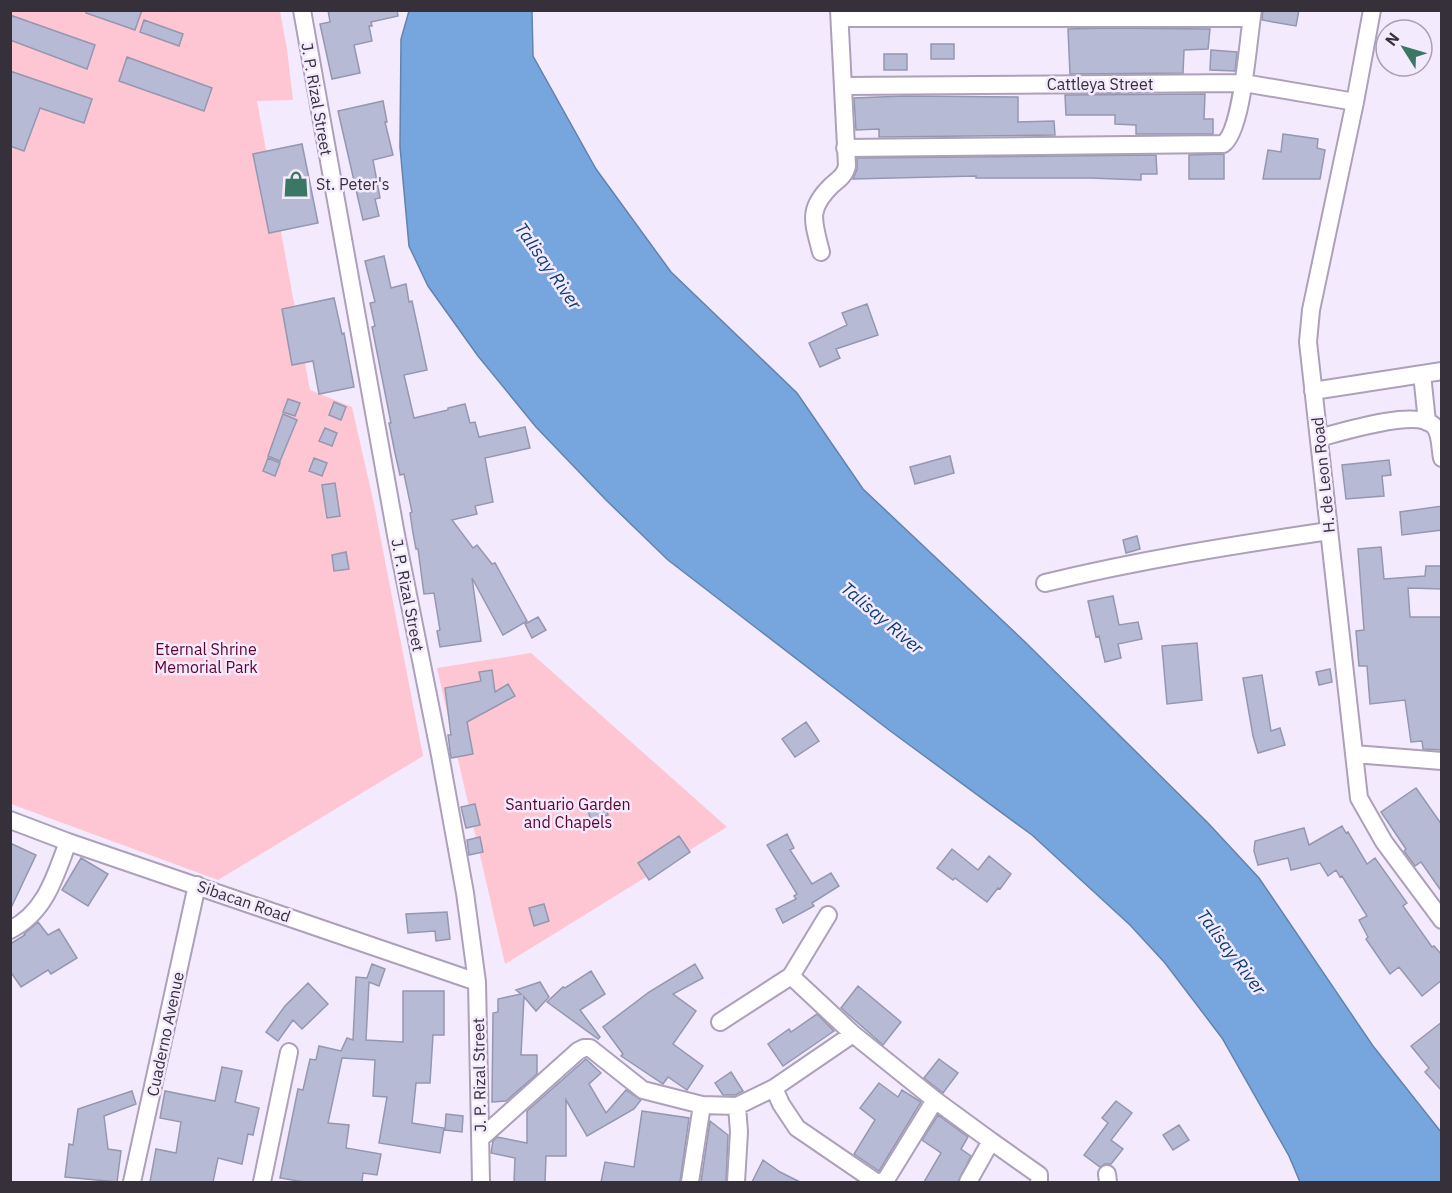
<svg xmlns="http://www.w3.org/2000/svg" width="1452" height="1193" font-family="'IBM Plex Sans',sans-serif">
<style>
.green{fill:#fec5d2}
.water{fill:#77a6de;stroke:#6383ac;stroke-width:1.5}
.building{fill:#b7bad4;stroke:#9497b0;stroke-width:1.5}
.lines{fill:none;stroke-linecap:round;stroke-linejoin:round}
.minor-casing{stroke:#ada0b9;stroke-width:20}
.minor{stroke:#fff;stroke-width:16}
.labels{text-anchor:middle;stroke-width:5;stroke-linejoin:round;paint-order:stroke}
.street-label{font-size:16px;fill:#353039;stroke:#f4eafe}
.poi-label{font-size:16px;fill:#353039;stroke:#f4eafe;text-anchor:start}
.park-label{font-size:16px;fill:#61022c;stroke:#f4eafe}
.water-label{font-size:18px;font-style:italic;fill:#0b3d70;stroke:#f4eafe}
</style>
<rect width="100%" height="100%" fill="#f4eafe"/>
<path class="green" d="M 10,11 L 280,11 L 287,49 L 293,100 L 257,101 L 310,390 L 352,407 L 374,504 L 423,756 L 218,880 L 11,804 Z
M 531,653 L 727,827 L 505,964 L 437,668 Z"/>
<path class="water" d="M 409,11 L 532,11 L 533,56 L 596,169 L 671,272 L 797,393 L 863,489 L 1024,641 L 1208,823 L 1259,878 L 1373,1046 L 1441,1132 L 1441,1182 L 1300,1182 L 1289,1156 L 1222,1038 L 1165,963 L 1130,925 L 1032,835 L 889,730 L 668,560 L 606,500 L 536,427 L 478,356 L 428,286 L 409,246 L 400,147 L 401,39 Z"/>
<path class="building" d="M 86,10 L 142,10 L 135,30 L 86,13 Z
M 328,10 L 397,10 L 398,16 L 371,22 L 372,26 L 369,26 L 372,41 L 354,45 L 360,73 L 332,79 L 320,24 L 330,22 Z
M 1263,10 L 1299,10 L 1296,26 L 1262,20 Z
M 10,15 L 95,45 L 87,69 L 10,40 Z
M 144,20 L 183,34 L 179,46 L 140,32 Z
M 1107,28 L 1210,29 L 1208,49 L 1184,50 L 1183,73 L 1070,74 L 1068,29 Z
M 931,44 L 954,44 L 954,59 L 931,59 Z
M 1211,50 L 1237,52 L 1235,71 L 1210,70 Z
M 884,54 L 907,54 L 907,70 L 884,70 Z
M 127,57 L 212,88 L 204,111 L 119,81 Z
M 10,71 L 92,99 L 84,123 L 40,108 L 24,151 L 10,146 Z
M 1205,94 L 1204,119 L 1213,119 L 1213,134 L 1136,134 L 1136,125 L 1115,124 L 1115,115 L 1066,115 L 1065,95 Z
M 904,96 L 1018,97 L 1018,122 L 1054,121 L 1055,135 L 879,137 L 879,129 L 856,130 L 854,98 Z
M 383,101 L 387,122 L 385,122 L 393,155 L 373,160 L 380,198 L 375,199 L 379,216 L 363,220 L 338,111 Z
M 1283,134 L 1318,139 L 1317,148 L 1325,150 L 1320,179 L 1263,179 L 1268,150 L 1281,152 Z
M 302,144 L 318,223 L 269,233 L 253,154 Z
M 1224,154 L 1224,179 L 1189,179 L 1189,155 Z
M 1156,155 L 1157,174 L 1141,174 L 1141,180 L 1090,178 L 976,178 L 976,176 L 853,179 L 857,169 L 857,158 Z
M 384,256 L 391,288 L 406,284 L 409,302 L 412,301 L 427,370 L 404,375 L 414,418 L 448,410 L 448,408 L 465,404 L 470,423 L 475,422 L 479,437 L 525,427 L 530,448 L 485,458 L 493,502 L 475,506 L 477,514 L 452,520 L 473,548 L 477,545 L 492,564 L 495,563 L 527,621 L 503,635 L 472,578 L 481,641 L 440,647 L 437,631 L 440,630 L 434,593 L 424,594 L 418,549 L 416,549 L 413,533 L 410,513 L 412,512 L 404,474 L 400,475 L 395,453 L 389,423 L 391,423 L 372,327 L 375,326 L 370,303 L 375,302 L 365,261 Z
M 334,298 L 342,334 L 344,333 L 354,387 L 319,394 L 313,361 L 292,365 L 282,309 Z
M 867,304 L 878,335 L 836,349 L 840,358 L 820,367 L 809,343 L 847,325 L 842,313 Z
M 288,399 L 300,403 L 295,416 L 283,412 Z
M 334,402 L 346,407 L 341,420 L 329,415 Z
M 283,414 L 297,420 L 280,461 L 268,456 Z
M 325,428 L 337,433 L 332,446 L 319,441 Z
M 950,456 L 954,473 L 915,484 L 910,467 Z
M 268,458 L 280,463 L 275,476 L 263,471 Z
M 314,458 L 327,463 L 322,476 L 309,471 Z
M 1389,460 L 1391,475 L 1382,476 L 1384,496 L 1346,499 L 1342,465 Z
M 335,483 L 340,516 L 327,518 L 322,485 Z
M 1442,506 L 1442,530 L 1402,535 L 1400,512 Z
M 1137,536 L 1140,549 L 1126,553 L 1123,540 Z
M 1381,547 L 1384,579 L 1425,576 L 1426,566 L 1442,566 L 1442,589 L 1408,588 L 1410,617 L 1442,617 L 1442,750 L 1423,749 L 1422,741 L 1411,742 L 1405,700 L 1370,704 L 1367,666 L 1359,666 L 1356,631 L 1364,630 L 1358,549 Z
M 346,552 L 349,569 L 334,571 L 332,555 Z
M 1113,596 L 1119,625 L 1138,622 L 1142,639 L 1118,644 L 1121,658 L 1105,662 L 1099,636 L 1096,637 L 1088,601 Z
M 538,617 L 546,630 L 532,638 L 525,624 Z
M 1197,643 L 1202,700 L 1167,704 L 1162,646 Z
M 1330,669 L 1332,682 L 1319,685 L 1316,672 Z
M 492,670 L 495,692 L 508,684 L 515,696 L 467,722 L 473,754 L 451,758 L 448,735 L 451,735 L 445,688 L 481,681 L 479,672 Z
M 1262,675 L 1271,731 L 1280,728 L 1285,745 L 1258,753 L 1253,736 L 1243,678 Z
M 806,722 L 819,741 L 795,757 L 782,739 Z
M 1416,788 L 1442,825 L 1442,892 L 1421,862 L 1415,866 L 1404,851 L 1406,849 L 1381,812 Z
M 604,800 L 608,815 L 591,820 L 586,805 Z
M 475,804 L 480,825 L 466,828 L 461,807 Z
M 1342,826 L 1346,833 L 1348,832 L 1367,864 L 1375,858 L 1407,903 L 1403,906 L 1432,947 L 1434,946 L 1442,955 L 1442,980 L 1422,996 L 1399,967 L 1390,974 L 1366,939 L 1368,937 L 1359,920 L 1367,916 L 1342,876 L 1340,877 L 1336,870 L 1328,876 L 1320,863 L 1291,870 L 1288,858 L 1258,865 L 1254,851 L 1255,841 L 1304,828 L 1309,845 Z
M 787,834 L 794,848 L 790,850 L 812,884 L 831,873 L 839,886 L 812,903 L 814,906 L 783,923 L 776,909 L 796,899 L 794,896 L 797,894 L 767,845 Z
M 679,836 L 690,852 L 649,880 L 638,863 Z
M 480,837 L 483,852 L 469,855 L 467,840 Z
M 10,843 L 36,855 L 10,910 Z
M 952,849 L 978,870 L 989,856 L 1011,874 L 1000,889 L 998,888 L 987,902 L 955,878 L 953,880 L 937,868 Z
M 81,858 L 108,874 L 88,906 L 62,890 Z
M 544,904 L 549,921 L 534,926 L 529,908 Z
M 447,912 L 450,939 L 436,941 L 435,931 L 408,933 L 406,914 Z
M 38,922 L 48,935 L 59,929 L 77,958 L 51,974 L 48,970 L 21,987 L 10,971 L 10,944 L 25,935 L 24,934 Z
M 372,964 L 385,969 L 379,986 L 369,982 L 366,1040 L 403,1042 L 403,991 L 444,991 L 444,1035 L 433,1035 L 430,1083 L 416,1083 L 412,1123 L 444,1128 L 440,1153 L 379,1143 L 387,1097 L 373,1096 L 375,1060 L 342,1058 L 328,1123 L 349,1125 L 346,1148 L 381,1154 L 377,1175 L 363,1173 L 362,1182 L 304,1182 L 280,1178 L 298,1089 L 303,1090 L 310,1059 L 316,1060 L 319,1046 L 341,1051 L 347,1038 L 353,1040 L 356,977 L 367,978 Z
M 695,964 L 703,978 L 673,994 L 696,1011 L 673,1044 L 703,1066 L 687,1090 L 668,1077 L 663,1084 L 621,1056 L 623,1054 L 603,1027 L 649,992 Z
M 591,971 L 605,994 L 580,1010 L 600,1037 L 598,1039 L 547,1002 L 563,987 L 565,988 Z
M 540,982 L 549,997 L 536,1011 L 524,997 L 521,1055 L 537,1055 L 537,1074 L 506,1101 L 492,1102 L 493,1013 L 498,1012 L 498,999 L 521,994 L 516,990 Z
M 308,983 L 328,1004 L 302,1029 L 293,1020 L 278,1041 L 266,1032 L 285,1006 Z
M 858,986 L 901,1022 L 883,1045 L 841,1008 Z
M 817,1014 L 834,1031 L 783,1066 L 768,1044 L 789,1029 L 791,1032 Z
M 1442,1022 L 1442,1091 L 1425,1072 L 1429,1068 L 1411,1046 Z
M 586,1059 L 601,1073 L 589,1084 L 606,1113 L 626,1090 L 641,1100 L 634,1109 L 587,1136 L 566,1100 L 566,1156 L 546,1156 L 545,1182 L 514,1182 L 515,1158 L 491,1153 L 493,1141 L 497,1137 L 527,1143 L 527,1111 Z
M 939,1059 L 958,1073 L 943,1093 L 924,1078 Z
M 222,1067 L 242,1071 L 235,1102 L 259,1108 L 253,1135 L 248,1134 L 242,1164 L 218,1158 L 213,1182 L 150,1182 L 156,1149 L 176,1153 L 181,1122 L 160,1118 L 165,1091 L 215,1101 Z
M 731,1072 L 743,1091 L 735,1095 L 723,1095 L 715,1083 Z
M 879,1083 L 898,1097 L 902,1090 L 921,1102 L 879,1171 L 854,1154 L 875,1120 L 860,1108 Z
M 132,1091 L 136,1104 L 104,1116 L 108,1149 L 121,1151 L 117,1182 L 65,1177 L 69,1144 L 73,1145 L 78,1109 Z
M 1116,1101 L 1132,1113 L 1111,1140 L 1123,1149 L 1111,1164 L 1105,1164 L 1100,1167 L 1084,1155 L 1108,1123 L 1102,1118 Z
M 642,1111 L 689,1118 L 680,1182 L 601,1182 L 605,1162 L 634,1167 Z
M 446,1114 L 463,1116 L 462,1132 L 445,1130 Z
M 938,1115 L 968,1137 L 961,1149 L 971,1156 L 958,1182 L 924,1182 L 941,1153 L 922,1140 Z
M 710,1121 L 728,1135 L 726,1182 L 701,1182 Z
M 1179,1125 L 1189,1140 L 1173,1150 L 1163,1135 Z
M 763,1160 L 780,1172 L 800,1182 L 752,1182 Z"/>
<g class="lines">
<g class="minor-casing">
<path id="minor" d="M 302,10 L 396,535 L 440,755 L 465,893 L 477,982 L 481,1182
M 1372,10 L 1355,102 L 1311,310 L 1308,342 L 1359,798 L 1384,842 L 1442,920
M 840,18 L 1252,18
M 843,86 L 1244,83 L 1355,102
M 845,148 L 1223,144 C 1243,131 1248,37 1253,10
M 821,252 C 813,221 807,209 832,185 C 839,179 845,175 847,166 L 839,10
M 1422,374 L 1427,422
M 1313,391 L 1442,371
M 1319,438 C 1341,432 1418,408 1434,426 C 1441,433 1440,449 1442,458
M 1045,583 C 1139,560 1234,545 1329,531
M 1354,754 L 1442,761
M 10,820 L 68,842 L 477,982
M 10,930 C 46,912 55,876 68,842
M 791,976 L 828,915
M 720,1022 L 791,976 L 853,1034 L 935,1100 L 887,1178 L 882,1182
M 774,1088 L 781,1104 L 797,1128 L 876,1182
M 935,1100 L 991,1141 L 968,1182
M 737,1106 L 774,1088 L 853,1034
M 481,1138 L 578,1051 L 584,1048 L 590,1048 L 643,1090 L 702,1105 L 737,1106 L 739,1132 L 736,1182
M 991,1141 L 1039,1175 L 1039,1182
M 1107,1174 L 1108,1182
M 132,1182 L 197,885
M 262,1182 L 289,1052
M 690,1182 L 702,1105"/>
</g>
<use href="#minor" class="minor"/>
</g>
<defs>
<g id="shop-bare" transform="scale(2.07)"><path d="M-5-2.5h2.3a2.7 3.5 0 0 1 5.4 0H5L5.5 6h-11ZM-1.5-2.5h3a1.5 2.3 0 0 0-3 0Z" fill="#3a7865" stroke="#f4eafe" stroke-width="2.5" paint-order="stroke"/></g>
</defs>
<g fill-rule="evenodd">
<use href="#shop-bare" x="296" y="184"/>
</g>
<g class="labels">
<g class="street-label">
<text x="1100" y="90">Cattleya Street</text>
<text transform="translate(317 99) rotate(80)" y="6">J. P. Rizal Street</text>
<text transform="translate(1323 475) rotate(-96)" y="6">H. de Leon Road</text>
<text transform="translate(408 595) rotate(79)" y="6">J. P. Rizal Street</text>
<text transform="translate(244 901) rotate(19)" y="6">Sibacan Road</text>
<text transform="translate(165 1034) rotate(-78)" y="6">Cuaderno Avenue</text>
<text transform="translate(479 1075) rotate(-91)" y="6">J. P. Rizal Street</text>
</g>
<g class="poi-label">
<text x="316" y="190">St. Peter's</text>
</g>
<g class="park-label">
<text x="206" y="655">Eternal Shrine<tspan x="206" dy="18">Memorial Park</tspan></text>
<text x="568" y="810">Santuario Garden<tspan x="568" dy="18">and Chapels</tspan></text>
</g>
<g class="water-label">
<text transform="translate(548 266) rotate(55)" y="6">Talisay River</text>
<text transform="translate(882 618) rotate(40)" y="6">Talisay River</text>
<text transform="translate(1231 952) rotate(53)" y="6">Talisay River</text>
</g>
</g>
<rect width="1452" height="1193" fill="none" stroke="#353039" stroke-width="24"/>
<g transform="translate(1404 48) rotate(307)"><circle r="28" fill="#f4eafe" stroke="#a8a0af" stroke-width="1.5"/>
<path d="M0-4.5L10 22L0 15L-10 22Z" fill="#3a7865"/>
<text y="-9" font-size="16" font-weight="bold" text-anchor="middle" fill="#353039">N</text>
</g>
</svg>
